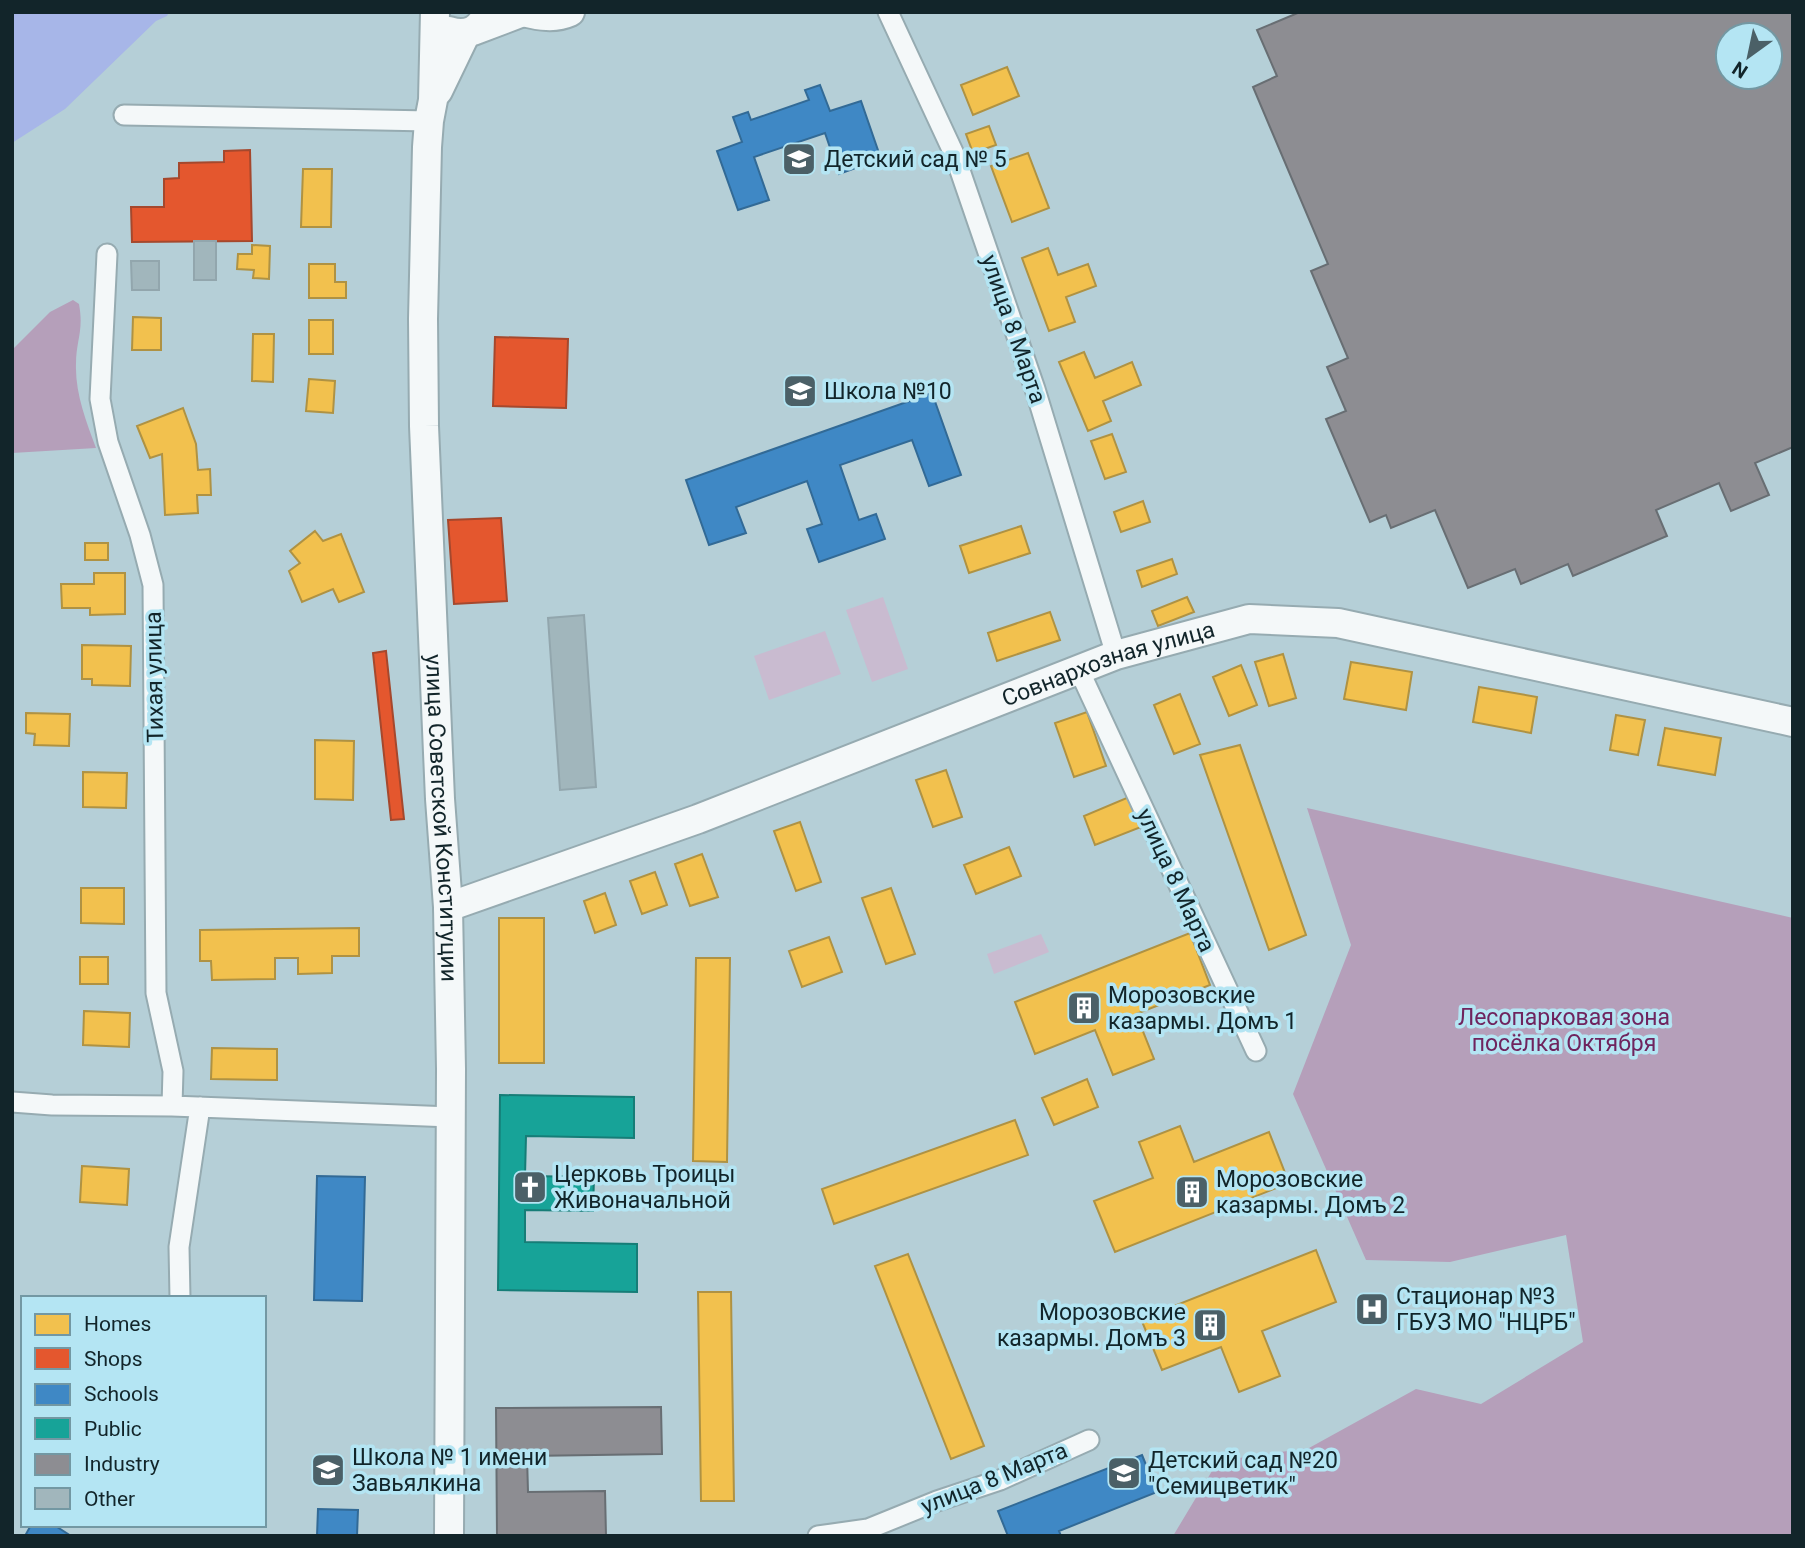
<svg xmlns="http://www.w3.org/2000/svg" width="1805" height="1548" font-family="Roboto,sans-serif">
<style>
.green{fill:#c9bbd0}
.forest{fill:#b59fba}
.water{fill:#a7b6e8}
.homes{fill:#f2c14e;stroke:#af9243;stroke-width:2}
.shops{fill:#e4572e;stroke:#a5482d;stroke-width:2}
.schools{fill:#3f88c5;stroke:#326a96;stroke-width:2}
.public{fill:#17a398;stroke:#167d77;stroke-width:2}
.industry{fill:#8d8d92;stroke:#686e73;stroke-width:2;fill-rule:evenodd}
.building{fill:#a1b6bc;stroke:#92a6ad;stroke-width:2}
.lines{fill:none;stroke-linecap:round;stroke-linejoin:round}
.street-casing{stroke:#96abb1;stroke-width:23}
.secondary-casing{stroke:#96abb1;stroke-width:32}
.street{stroke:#f4f8f9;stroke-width:19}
.secondary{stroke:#f4f8f9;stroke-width:28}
.labels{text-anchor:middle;stroke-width:7;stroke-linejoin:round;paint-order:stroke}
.poi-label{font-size:23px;fill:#12252a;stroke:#b4e5f3;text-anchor:start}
.street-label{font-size:23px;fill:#12252a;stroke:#b4e5f3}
.park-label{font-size:23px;fill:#6f245e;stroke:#b4e5f3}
</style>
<rect width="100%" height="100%" fill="#b5cfd7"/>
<path class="green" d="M 883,597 L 908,669 L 872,682 L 846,610 Z
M 825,631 L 841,674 L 769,700 L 754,656 Z
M 1041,934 L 1049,952 L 994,974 L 987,954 Z"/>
<path class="forest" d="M 73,300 L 79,304 C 84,331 76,340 76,364 C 75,393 86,421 96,448 L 12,453 L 12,350 L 50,312 Z
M 1307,808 L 1793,918 L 1793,1536 L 1173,1536 L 1218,1461 L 1309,1448 L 1416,1389 L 1481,1404 L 1583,1342 L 1566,1235 L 1450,1262 L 1366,1260 L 1293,1094 L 1351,945 Z"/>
<path class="water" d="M 12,12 L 169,12 L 167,16 L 156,21 L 65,109 L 12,143 Z"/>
<path class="homes" d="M 1007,67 L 1019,96 L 973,115 L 961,85 Z
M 989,126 L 996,145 L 973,153 L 966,134 Z
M 1028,153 L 1049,208 L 1012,222 L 991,166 Z
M 303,169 L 332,169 L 331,227 L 301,227 Z
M 252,245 L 270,246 L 269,279 L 253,278 L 254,270 L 237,269 L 238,254 L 252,254 Z
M 1048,248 L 1058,275 L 1088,264 L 1096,286 L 1066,297 L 1075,322 L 1049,331 L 1022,258 Z
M 309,264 L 335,264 L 335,282 L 346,282 L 346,298 L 309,298 Z
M 133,317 L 161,318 L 161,350 L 132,350 Z
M 309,320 L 333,320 L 333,354 L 309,354 Z
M 253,334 L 274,334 L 273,382 L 252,381 Z
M 1084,352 L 1095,378 L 1132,362 L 1141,385 L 1103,401 L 1111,421 L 1088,431 L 1059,362 Z
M 309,379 L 335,381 L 333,413 L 306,411 Z
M 183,408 L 196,444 L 198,470 L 210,469 L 211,495 L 197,495 L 198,513 L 165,515 L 162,454 L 150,458 L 137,426 Z
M 1112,434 L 1126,472 L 1105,479 L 1091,441 Z
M 1143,501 L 1150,522 L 1121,532 L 1114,512 Z
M 1021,526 L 1030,553 L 969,573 L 960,546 Z
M 315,531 L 323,541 L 341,534 L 364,592 L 339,602 L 333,589 L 302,602 L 289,571 L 300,563 L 290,551 Z
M 85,543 L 108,543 L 108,560 L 85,560 Z
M 1172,559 L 1177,574 L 1142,587 L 1137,571 Z
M 94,573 L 125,573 L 125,614 L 90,615 L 90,608 L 62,608 L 61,584 L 94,584 Z
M 1187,597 L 1194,612 L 1158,626 L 1152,611 Z
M 1050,612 L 1060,640 L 997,661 L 988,633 Z
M 82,645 L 131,646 L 130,686 L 92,685 L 92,679 L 82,679 Z
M 1283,654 L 1296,698 L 1269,706 L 1255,662 Z
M 1351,662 L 1412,672 L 1406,710 L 1344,699 Z
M 1241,665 L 1257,705 L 1229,716 L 1213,677 Z
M 1479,687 L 1537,697 L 1531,733 L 1473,722 Z
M 1180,694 L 1200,744 L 1174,754 L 1154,705 Z
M 1087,712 L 1106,766 L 1074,777 L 1055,723 Z
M 26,713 L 70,714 L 69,746 L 34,745 L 35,734 L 26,733 Z
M 1616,715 L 1645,720 L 1638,755 L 1610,750 Z
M 1665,728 L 1721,738 L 1715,775 L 1658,765 Z
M 315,740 L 354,741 L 353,800 L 315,799 Z
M 1240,745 L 1306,935 L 1269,950 L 1200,755 Z
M 946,770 L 962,817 L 933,827 L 916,780 Z
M 83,772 L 127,773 L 126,808 L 83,807 Z
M 1129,797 L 1141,827 L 1095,845 L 1084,816 Z
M 800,822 L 821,882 L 796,891 L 774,831 Z
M 1009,847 L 1021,876 L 976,894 L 964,865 Z
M 702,854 L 718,897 L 690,906 L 675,864 Z
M 655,872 L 667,905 L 642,914 L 630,881 Z
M 81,888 L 124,888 L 124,924 L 81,923 Z
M 891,888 L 915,954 L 886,964 L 862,898 Z
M 605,893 L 616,925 L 595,933 L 584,901 Z
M 499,918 L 544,918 L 544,1063 L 499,1063 Z
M 359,928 L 359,956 L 332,956 L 332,973 L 298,974 L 298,958 L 275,958 L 275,979 L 212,980 L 211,961 L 200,961 L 200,930 Z
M 1190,933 L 1210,985 L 1136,1014 L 1154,1059 L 1113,1075 L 1095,1030 L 1035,1054 L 1015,1002 Z
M 829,937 L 842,972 L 802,987 L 789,951 Z
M 80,957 L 108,957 L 108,984 L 80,984 Z
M 696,958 L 730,958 L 727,1162 L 693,1161 Z
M 84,1011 L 130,1013 L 129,1047 L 83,1045 Z
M 212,1048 L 277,1049 L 277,1080 L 211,1079 Z
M 1087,1079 L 1098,1107 L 1054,1125 L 1042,1098 Z
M 1015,1120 L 1028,1155 L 834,1224 L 822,1189 Z
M 1180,1126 L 1194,1162 L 1269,1132 L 1289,1183 L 1115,1252 L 1094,1201 L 1153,1178 L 1139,1142 Z
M 82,1166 L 129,1169 L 127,1205 L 80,1202 Z
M 1316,1250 L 1336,1302 L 1262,1331 L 1280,1376 L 1239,1392 L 1221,1347 L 1162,1370 L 1141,1319 Z
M 908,1254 L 984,1446 L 951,1459 L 875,1266 Z
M 698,1292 L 731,1292 L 734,1501 L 701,1501 Z"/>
<path class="shops" d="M 250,150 L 252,241 L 132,242 L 131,207 L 164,207 L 164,179 L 179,178 L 179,163 L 224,162 L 224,151 Z
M 495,337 L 568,339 L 566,408 L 493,406 Z
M 501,518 L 507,601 L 454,604 L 448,520 Z
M 386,651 L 404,819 L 391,820 L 373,653 Z"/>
<path class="schools" d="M 820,85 L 830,111 L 861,101 L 881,159 L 839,174 L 825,133 L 754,157 L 769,200 L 738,210 L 717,151 L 742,142 L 733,117 L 748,112 L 751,120 L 809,100 L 805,90 Z
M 932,393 L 961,475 L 929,486 L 912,440 L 840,465 L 859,520 L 876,514 L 885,539 L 819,562 L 807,529 L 822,524 L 807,481 L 736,507 L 746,533 L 709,545 L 686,480 Z
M 317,1176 L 365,1177 L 362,1301 L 314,1300 Z
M 1142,1455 L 1157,1492 L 1059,1531 L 1061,1536 L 1008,1536 L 998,1511 Z
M 318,1509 L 358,1510 L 357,1536 L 317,1536 Z
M 31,1525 L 54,1525 L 71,1536 L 25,1536 Z"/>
<path class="public" d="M 500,1095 L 634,1097 L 634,1138 L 526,1136 L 525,1176 L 594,1177 L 593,1211 L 525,1210 L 525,1242 L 637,1244 L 637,1292 L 498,1290 Z"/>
<path class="industry" d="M 1300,12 L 1793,12 L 1793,447 L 1755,463 L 1769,495 L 1731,511 L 1719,483 L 1656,510 L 1667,536 L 1573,576 L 1568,564 L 1521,584 L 1515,569 L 1468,588 L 1435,510 L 1391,528 L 1386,515 L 1370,522 L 1326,419 L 1346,411 L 1327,367 L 1348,358 L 1311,271 L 1328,264 L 1253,87 L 1277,76 L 1257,30 ZM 1728,35 L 1770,35 L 1770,77 L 1728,77 Z
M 661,1407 L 662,1454 L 527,1456 L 528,1492 L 605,1491 L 606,1536 L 497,1536 L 496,1408 Z"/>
<path class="building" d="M 194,241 L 216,241 L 216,280 L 194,280 Z
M 131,261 L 159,261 L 159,290 L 132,290 Z
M 584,615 L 596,787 L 560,790 L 548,618 Z"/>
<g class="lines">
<g class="street-casing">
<path id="street" d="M 888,12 L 955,156 L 1035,389 L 1116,655
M 124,115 L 429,121
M 107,254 L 100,399 L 108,442 L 140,535 L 153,585 L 156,993 L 173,1071 L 172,1106
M 1079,670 L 1256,1051
M 12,1102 L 52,1105 L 172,1106 L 451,1117
M 180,1298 L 179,1247 L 200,1107
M 818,1536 L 868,1529 L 937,1501 L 1000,1480 L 1089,1440"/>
</g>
<g class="secondary-casing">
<g id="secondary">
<path id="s1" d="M 435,12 L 433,100 L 429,121 L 427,147 L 423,319 L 424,426 L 440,799 L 448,907 L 451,1069 L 449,1536"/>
<path d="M 523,12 C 540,16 554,19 570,12"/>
<path d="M 449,31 C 467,37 481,30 487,12"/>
<path d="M 473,31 L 523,12"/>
<path d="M 438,91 L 466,33"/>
<path id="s2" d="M 448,907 L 698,819 L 1116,655 L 1249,619 L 1338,623 L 1793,722"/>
</g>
</g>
<use href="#street" class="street"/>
<use href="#secondary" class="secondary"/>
</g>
<defs>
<g id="school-square" transform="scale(1.75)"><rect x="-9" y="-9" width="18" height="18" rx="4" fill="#4b6067" stroke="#b4e5f3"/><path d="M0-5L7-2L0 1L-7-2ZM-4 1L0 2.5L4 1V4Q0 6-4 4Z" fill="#fff"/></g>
<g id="building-square" transform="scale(1.75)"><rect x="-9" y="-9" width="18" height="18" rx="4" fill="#4b6067" stroke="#b4e5f3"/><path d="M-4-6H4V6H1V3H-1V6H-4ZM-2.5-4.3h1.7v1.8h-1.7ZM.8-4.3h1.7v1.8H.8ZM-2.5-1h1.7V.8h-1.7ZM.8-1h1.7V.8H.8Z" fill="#fff"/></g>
<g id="church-square" transform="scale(1.75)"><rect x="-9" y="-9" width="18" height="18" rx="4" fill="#4b6067" stroke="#b4e5f3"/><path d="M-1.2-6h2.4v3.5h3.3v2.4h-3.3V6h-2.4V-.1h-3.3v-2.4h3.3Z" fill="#fff"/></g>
<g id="hospital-square" transform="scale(1.75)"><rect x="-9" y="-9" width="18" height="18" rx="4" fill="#4b6067" stroke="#b4e5f3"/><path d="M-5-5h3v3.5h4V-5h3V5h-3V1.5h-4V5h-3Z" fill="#fff"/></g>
</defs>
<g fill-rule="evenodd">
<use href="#school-square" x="799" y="159"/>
<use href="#school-square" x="800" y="391"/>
<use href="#building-square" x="1084" y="1008"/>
<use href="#church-square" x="530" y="1187"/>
<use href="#building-square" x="1192" y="1192"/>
<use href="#hospital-square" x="1372" y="1309"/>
<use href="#building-square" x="1210" y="1325"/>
<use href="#school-square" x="328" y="1470"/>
<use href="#school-square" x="1124" y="1473"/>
</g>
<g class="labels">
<g class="poi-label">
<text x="824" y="167">Детский сад № 5</text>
<text x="824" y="399">Школа №10</text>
<text x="1108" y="1003">Морозовские<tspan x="1108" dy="26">казармы. Домъ 1</tspan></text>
<text x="554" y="1182">Церковь Троицы<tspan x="554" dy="26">Живоначальной</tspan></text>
<text x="1216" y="1187">Морозовские<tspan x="1216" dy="26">казармы. Домъ 2</tspan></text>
<text x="1396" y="1304">Стационар №3<tspan x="1396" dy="26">ГБУЗ МО "НЦРБ"</tspan></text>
<text x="1186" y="1320" text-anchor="end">Морозовские<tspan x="1186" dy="26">казармы. Домъ 3</tspan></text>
<text x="352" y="1465">Школа № 1 имени<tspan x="352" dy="26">Завьялкина</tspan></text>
<text x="1148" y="1468">Детский сад №20<tspan x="1148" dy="26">"Семицветик"</tspan></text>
</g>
<g class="street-label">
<text transform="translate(1014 329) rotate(71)" y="8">улица 8 Марта</text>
<text dy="8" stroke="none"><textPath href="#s2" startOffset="704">Совнархозная улица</textPath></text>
<text transform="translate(154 677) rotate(-91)" y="8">Тихая улица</text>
<text dy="8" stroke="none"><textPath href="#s1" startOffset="807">улица Советской Конституции</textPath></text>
<text transform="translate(1176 880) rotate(65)" y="8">улица 8 Марта</text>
<text transform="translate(994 1478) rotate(-22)" y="8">улица 8 Марта</text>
</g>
<g class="park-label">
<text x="1564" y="1025">Лесопарковая зона<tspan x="1564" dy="26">посёлка Октября</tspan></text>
</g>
</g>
<rect width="1805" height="1548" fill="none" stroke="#12252a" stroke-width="28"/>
<rect x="21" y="1296" width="245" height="231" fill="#b4e5f3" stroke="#7398a3" stroke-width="2"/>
<rect x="35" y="1314" width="35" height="21" fill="#f2c14e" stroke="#7398a3" stroke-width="2"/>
<text x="84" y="1331" font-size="21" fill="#12252a">Homes</text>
<rect x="35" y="1348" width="35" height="21" fill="#e4572e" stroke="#7398a3" stroke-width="2"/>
<text x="84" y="1366" font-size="21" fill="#12252a">Shops</text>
<rect x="35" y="1384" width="35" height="21" fill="#3f88c5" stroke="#7398a3" stroke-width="2"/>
<text x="84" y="1401" font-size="21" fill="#12252a">Schools</text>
<rect x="35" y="1418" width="35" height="21" fill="#17a398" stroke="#7398a3" stroke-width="2"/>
<text x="84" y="1436" font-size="21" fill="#12252a">Public</text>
<rect x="35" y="1454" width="35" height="21" fill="#8d8d92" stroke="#7398a3" stroke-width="2"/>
<text x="84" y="1471" font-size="21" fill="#12252a">Industry</text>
<rect x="35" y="1488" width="35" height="21" fill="#a1b6bc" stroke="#7398a3" stroke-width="2"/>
<text x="84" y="1506" font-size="21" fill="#12252a">Other</text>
<g transform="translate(1749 56) rotate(213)"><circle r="33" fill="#b4e5f3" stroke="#7398a3" stroke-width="2"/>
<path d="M0-5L12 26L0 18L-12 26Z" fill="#4b6067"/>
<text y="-10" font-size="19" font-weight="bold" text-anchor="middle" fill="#12252a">N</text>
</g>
</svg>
